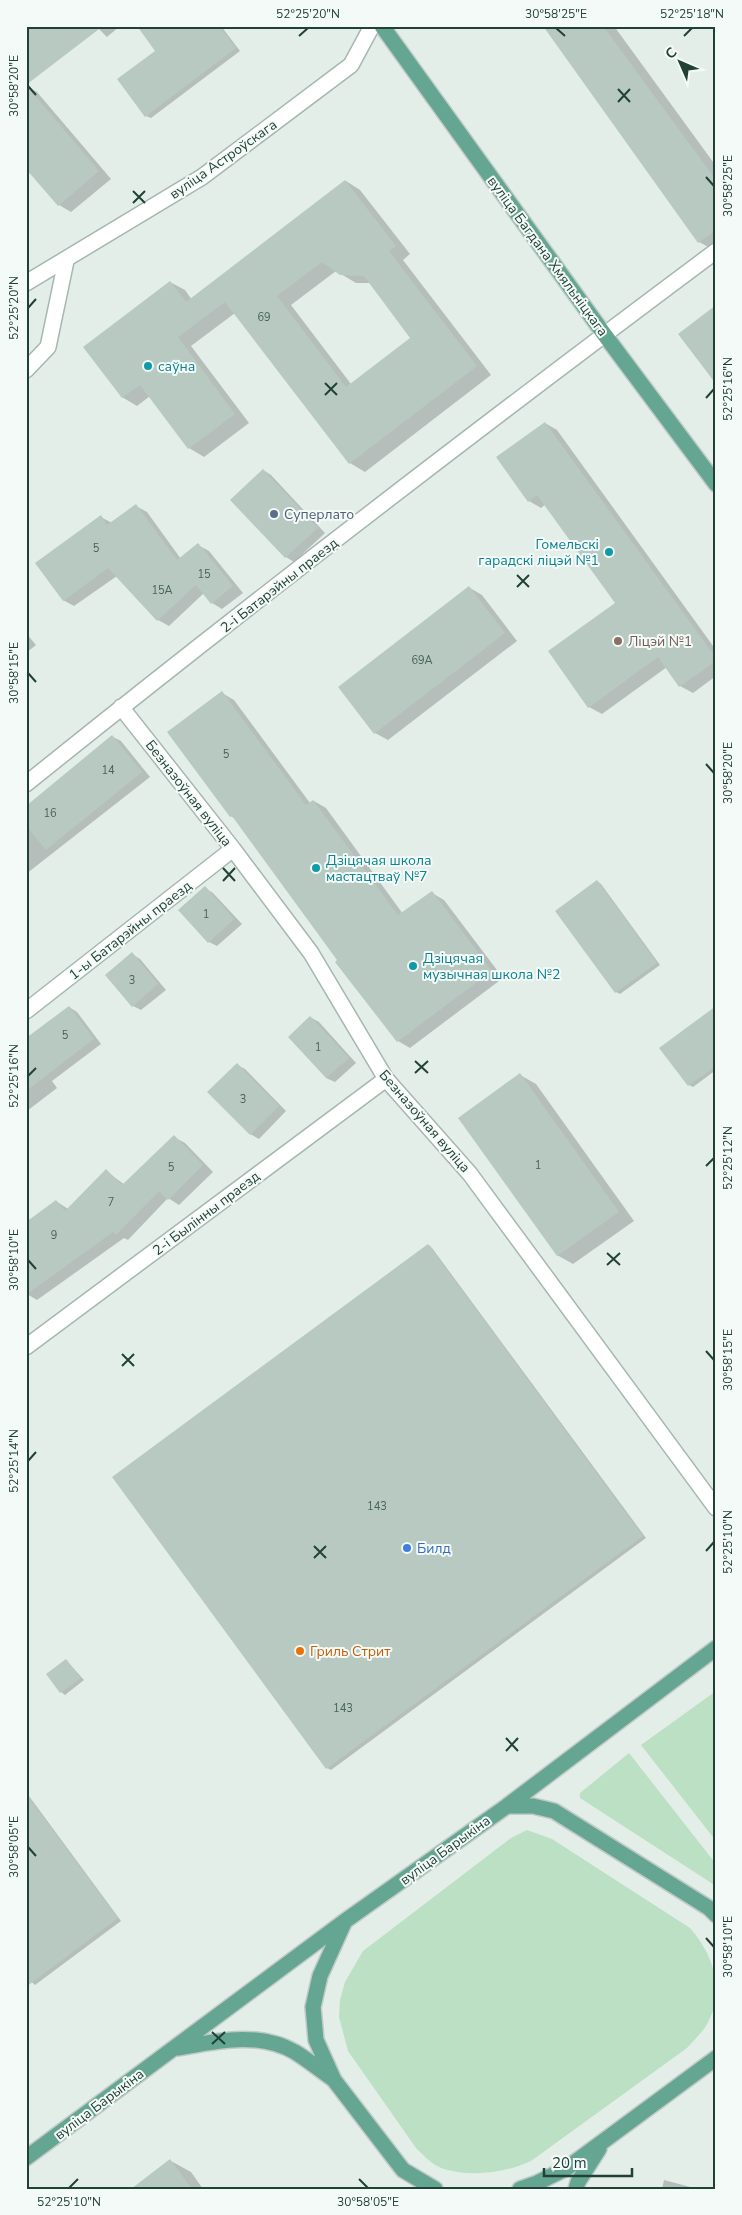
<svg xmlns="http://www.w3.org/2000/svg" width="742" height="2215" font-family="'Nunito Sans',sans-serif">
<style>
.green{fill:#bbe0c3}
.shadow{fill:#0003;fill-rule:evenodd}
.building{fill:#b8c9c2;fill-rule:evenodd}
.lines{fill:none;stroke-linecap:round;stroke-linejoin:round}
.minor-casing{stroke:#a5b7b0;stroke-width:18}
.primary-casing{stroke:#c1cac7;stroke-width:18}
.minor{stroke:#fff;stroke-width:15}
.primary{stroke:#65a693;stroke-width:15}
.ticks{fill:none;stroke:#214137;stroke-width:2}
.culture-dot{fill:#0f9aa8;stroke:#f4faf7;stroke-width:2}
.service-dot{fill:#5c6f8a;stroke:#f4faf7;stroke-width:2}
.education-dot{fill:#8d6e63;stroke:#f4faf7;stroke-width:2}
.shop-dot{fill:#3f7fe0;stroke:#f4faf7;stroke-width:2}
.food-dot{fill:#e8710a;stroke:#f4faf7;stroke-width:2}
.labels{text-anchor:middle;stroke-width:4;stroke-linejoin:round;paint-order:stroke}
.number-label{font-size:11px;fill:#47635a}
.street-label{font-size:14px;fill:#214137;stroke:#f4faf7}
.culture-label{font-size:14px;fill:#0d838f;stroke:#f4faf7;text-anchor:start}
.service-label{font-size:14px;fill:#4e5e75;stroke:#f4faf7;text-anchor:start}
.education-label{font-size:14px;fill:#785e54;stroke:#f4faf7;text-anchor:start}
.shop-label{font-size:14px;fill:#366cbe;stroke:#f4faf7;text-anchor:start}
.food-label{font-size:14px;fill:#c56008;stroke:#f4faf7;text-anchor:start}
.neatline{fill:none;stroke:#214137;stroke-width:2}
.ticks-label{font-size:12px;text-anchor:middle;fill:#214137}
</style>
<rect width="100%" height="100%" fill="#e3eee9"/>
<path class="green" d="M 716,1691 L 716,1841 L 641,1745 Z
M 629,1753 L 716,1864 L 716,1886 L 580,1798 L 580,1793 Z
M 527,1830 L 552,1839 L 690,1928 C 713,1954 726,1991 707,2024 C 702,2033 694,2040 687,2048 L 531,2161 C 505,2173 471,2177 444,2169 C 432,2165 424,2156 416,2148 L 348,2051 L 339,2017 L 340,2000 L 345,1982 L 363,1951 L 511,1838 Z"/>
<path class="shadow" d="M 96,26 L 120,26 L 107,37 Z
M 139,26 L 221,26 L 240,51 L 151,118 L 146,116 L 157,51 Z
M 544,26 L 614,26 L 716,166 L 716,251 L 699,242 Z
M 26,86 L 37,92 L 111,179 L 71,212 L 59,205 Z
M 346,181 L 360,190 L 410,254 L 403,260 L 491,375 L 365,472 L 350,463 L 235,313 L 191,346 L 249,423 L 204,457 L 189,448 L 150,396 L 137,406 L 122,397 L 170,282 L 185,290 L 192,300 ZM 336,271 L 356,283 L 371,283 L 412,338 L 351,384 L 291,305 Z
M 545,423 L 557,430 L 716,650 L 716,676 L 693,693 L 680,686 L 667,667 L 602,714 L 589,707 L 617,603 L 546,504 L 541,508 L 529,501 Z
M 263,470 L 271,475 L 325,533 L 294,562 L 286,557 L 231,500 Z
M 136,506 L 147,512 L 181,559 L 198,545 L 209,551 L 243,593 L 222,609 L 212,603 L 204,593 L 169,626 L 158,620 L 117,576 L 74,606 L 63,600 L 101,517 L 112,523 Z
M 470,588 L 482,595 L 517,641 L 388,740 L 375,733 Z
M 26,633 L 36,645 L 26,653 Z
M 222,693 L 234,700 L 310,803 L 314,801 L 326,808 L 403,914 L 432,893 L 444,900 L 503,978 L 410,1048 L 398,1041 L 235,819 L 231,816 Z
M 113,737 L 121,741 L 150,777 L 26,874 L 26,807 Z
M 597,881 L 601,884 L 660,965 L 620,994 L 616,992 Z
M 205,888 L 213,893 L 242,924 L 217,946 L 209,942 Z
M 132,954 L 140,959 L 166,990 L 141,1010 L 133,1006 Z
M 69,1007 L 77,1012 L 101,1044 L 52,1081 L 57,1088 L 27,1111 L 26,1049 Z
M 716,1008 L 716,1070 L 693,1087 L 689,1085 Z
M 310,1017 L 319,1022 L 356,1063 L 335,1082 L 326,1078 Z
M 237,1065 L 245,1069 L 286,1111 L 259,1139 L 250,1134 Z
M 520,1075 L 536,1084 L 634,1221 L 573,1264 L 557,1255 Z
M 174,1137 L 185,1143 L 213,1172 L 179,1205 L 168,1198 L 128,1240 L 124,1238 L 37,1300 L 27,1294 L 56,1201 L 68,1209 L 106,1171 L 125,1185 Z
M 429,1245 L 432,1248 L 646,1538 L 331,1770 L 327,1768 Z
M 66,1660 L 84,1680 L 65,1695 L 61,1692 Z
M 26,1792 L 121,1921 L 35,1985 L 26,1977 Z
M 171,2161 L 191,2172 L 203,2189 L 133,2189 Z
M 664,2180 L 698,2189 L 662,2189 Z"/>
<path class="building" d="M 26,26 L 103,26 L 26,85 L 99,171 L 58,206 L 26,169 Z
M 137,26 L 219,26 L 236,48 L 145,117 L 117,79 L 155,51 Z
M 543,26 L 603,26 L 716,180 L 716,230 L 698,243 Z
M 345,180 L 396,246 L 389,251 L 477,366 L 349,464 L 225,302 L 178,337 L 235,414 L 188,449 L 140,385 L 122,398 L 83,347 L 170,281 L 186,302 ZM 322,262 L 340,275 L 364,276 L 410,338 L 346,387 L 277,296 Z
M 716,305 L 716,384 L 678,334 Z
M 545,422 L 716,658 L 716,661 L 679,687 L 658,657 L 588,708 L 548,651 L 615,603 L 537,495 L 528,502 L 496,457 Z
M 263,469 L 318,528 L 285,558 L 230,500 Z
M 136,504 L 177,560 L 198,543 L 233,586 L 211,604 L 196,585 L 157,621 L 108,568 L 63,601 L 35,563 L 101,515 L 107,525 Z
M 469,586 L 505,633 L 374,734 L 338,687 Z
M 222,691 L 306,805 L 313,800 L 398,915 L 432,891 L 492,971 L 397,1042 L 335,962 L 337,960 L 232,816 L 230,817 L 167,732 Z
M 112,735 L 142,772 L 46,850 L 26,826 L 26,806 Z
M 597,880 L 657,963 L 615,993 L 555,911 Z
M 205,886 L 234,919 L 208,943 L 178,910 Z
M 132,952 L 158,984 L 132,1007 L 105,975 Z
M 69,1006 L 94,1039 L 26,1091 L 26,1038 Z
M 716,1006 L 716,1066 L 688,1086 L 659,1048 Z
M 310,1016 L 349,1058 L 326,1078 L 288,1037 Z
M 237,1063 L 279,1106 L 250,1135 L 207,1092 Z
M 520,1073 L 619,1212 L 557,1256 L 458,1118 Z
M 174,1135 L 203,1165 L 168,1200 L 159,1191 L 116,1235 L 113,1232 L 26,1295 L 26,1222 L 56,1200 L 65,1211 L 106,1169 L 122,1185 Z
M 428,1244 L 643,1536 L 326,1769 L 112,1477 Z
M 66,1659 L 81,1678 L 60,1693 L 46,1674 Z
M 26,1794 L 118,1918 L 26,1987 Z
M 170,2159 L 192,2189 L 131,2189 Z"/>
<g class="lines">
<g class="minor-casing">
<path id="minor" d="M 26,283 L 202,177 L 351,65 L 372,26
M 26,370 L 48,347 L 66,261
M 121,707 L 233,849 L 311,953 L 386,1079 L 470,1174 L 716,1508
M 26,784 C 252,602 483,425 716,251
M 26,1011 L 233,849
M 26,1347 L 386,1079"/>
</g>
<g class="primary-casing">
<path id="primary" d="M 382,26 L 604,334 L 716,484
M 507,1806 L 533,1806 L 554,1811 L 709,1908 L 716,1915
M 344,1923 L 320,1976 L 313,2007 L 316,2040 L 334,2080 L 403,2170 L 435,2189
M 178,2048 C 217,2041 258,2031 295,2052 C 308,2060 320,2070 333,2079
M 26,2158 L 345,1921 L 507,1806 L 716,1648
M 520,2189 L 537,2183 L 567,2168 L 716,2058
M 576,2189 L 578,2182 L 599,2149"/>
</g>
<use href="#minor" class="minor"/>
<use href="#primary" class="primary"/>
</g>
<path class="ticks" d="M 556,28 L 565,36M 299,36 L 308,28M 684,36 L 692,28M 28,86 L 36,95M 618,89 L 630,102M 618,102 L 630,89M 706,177 L 714,186M 133,191 L 145,203M 133,203 L 145,191M 28,308 L 36,299M 325,383 L 337,395M 325,395 L 337,383M 706,398 L 714,389M 517,575 L 529,587M 517,587 L 529,575M 28,673 L 36,682M 706,764 L 714,773M 223,868 L 235,881M 223,881 L 235,868M 415,1061 L 428,1073M 415,1073 L 428,1061M 28,1076 L 36,1068M 706,1166 L 714,1158M 607,1253 L 620,1265M 28,1260 L 36,1269M 607,1265 L 620,1253M 706,1351 L 714,1360M 122,1354 L 134,1366M 122,1366 L 134,1354M 28,1461 L 36,1452M 314,1546 L 326,1558M 706,1551 L 714,1542M 314,1558 L 326,1546M 506,1738 L 518,1751M 506,1751 L 518,1738M 28,1847 L 36,1856M 706,1938 L 714,1947M 212,2032 L 225,2044M 212,2044 L 225,2032M 359,2179 L 368,2188M 69,2188 L 78,2179"/>
<g class="culture-dot">
<circle cx="148" cy="366" r="5"/>
<circle cx="609" cy="552" r="5"/>
<circle cx="316" cy="868" r="5"/>
<circle cx="413" cy="966" r="5"/>
</g>
<circle class="service-dot" cx="274" cy="514" r="5"/>
<circle class="education-dot" cx="618" cy="641" r="5"/>
<circle class="shop-dot" cx="407" cy="1548" r="5"/>
<circle class="food-dot" cx="300" cy="1651" r="5"/>
<g class="labels">
<g class="number-label">
<text x="264" y="321">69</text>
<text x="96" y="552">5</text>
<text x="204" y="578">15</text>
<text x="162" y="594">15А</text>
<text x="422" y="664">69А</text>
<text x="226" y="758">5</text>
<text x="108" y="774">14</text>
<text x="50" y="817">16</text>
<text x="206" y="918">1</text>
<text x="132" y="984">3</text>
<text x="65" y="1039">5</text>
<text x="318" y="1051">1</text>
<text x="243" y="1103">3</text>
<text x="538" y="1169">1</text>
<text x="171" y="1171">5</text>
<text x="111" y="1206">7</text>
<text x="54" y="1239">9</text>
<text x="377" y="1510">143</text>
<text x="343" y="1712">143</text>
</g>
<g class="street-label">
<text transform="translate(223 159) rotate(-35)" y="5">вуліца Астроўскага</text>
<text transform="translate(548 256) rotate(54)" y="5">вуліца Багдана Хмяльніцкага</text>
<text transform="translate(279 585) rotate(-38)" y="5">2-і Батарэйны праезд</text>
<text transform="translate(189 793) rotate(52)" y="5">Безназоўная вуліца</text>
<text transform="translate(130 930) rotate(-38)" y="5">1-ы Батарэйны праезд</text>
<text transform="translate(425 1121) rotate(49)" y="5">Безназоўная вуліца</text>
<text transform="translate(206 1213) rotate(-37)" y="5">2-і Былінны праезд</text>
<text transform="translate(445 1850) rotate(-36)" y="5">вуліца Барыкіна</text>
<text transform="translate(99 2104) rotate(-37)" y="5">вуліца Барыкіна</text>
</g>
<g class="culture-label">
<text x="158" y="371">саўна</text>
<text x="599" y="549" text-anchor="end">Гомельскі<tspan x="599" dy="16">гарадскі ліцэй №1</tspan></text>
<text x="326" y="865">Дзіцячая школа<tspan x="326" dy="16">мастацтваў №7</tspan></text>
<text x="423" y="963">Дзіцячая<tspan x="423" dy="16">музычная школа №2</tspan></text>
</g>
<g class="service-label">
<text x="284" y="519">Суперлато</text>
</g>
<g class="education-label">
<text x="628" y="646">Ліцэй №1</text>
</g>
<g class="shop-label">
<text x="417" y="1553">Билд</text>
</g>
<g class="food-label">
<text x="310" y="1656">Гриль Стрит</text>
</g>
</g>
<rect width="742" height="2215" fill="none" stroke="#f4faf7" stroke-width="55"/>
<g transform="translate(680 62) rotate(315)" stroke="#f4faf7" stroke-width="4" paint-order="stroke">
<path d="M0-4L9 19L0 12L-9 19Z" fill="#214137"/>
<text y="-8" font-size="14" font-weight="bold" text-anchor="middle" fill="#214137">С</text>
</g>
<path d="M544 2168v8h88v-8" fill="none" stroke="#214137" stroke-width="2.5"/>
<text x="552" y="2168" font-size="15" fill="#214137" stroke="#f4faf7" stroke-width="4" paint-order="stroke">20 m</text>
<rect x="28" y="28" width="686" height="2160" class="neatline"/>
<g class="ticks-label">
<text x="308" y="18">52°25'20"N</text>
<text x="556" y="18">30°58'25"E</text>
<text x="692" y="18">52°25'18"N</text>
<text transform="translate(14 86) rotate(-90)" y="4">30°58'20"E</text>
<text transform="translate(728 186) rotate(-90)" y="4">30°58'25"E</text>
<text transform="translate(14 308) rotate(-90)" y="4">52°25'20"N</text>
<text transform="translate(728 389) rotate(-90)" y="4">52°25'16"N</text>
<text transform="translate(14 673) rotate(-90)" y="4">30°58'15"E</text>
<text transform="translate(728 773) rotate(-90)" y="4">30°58'20"E</text>
<text transform="translate(14 1076) rotate(-90)" y="4">52°25'16"N</text>
<text transform="translate(728 1158) rotate(-90)" y="4">52°25'12"N</text>
<text transform="translate(14 1260) rotate(-90)" y="4">30°58'10"E</text>
<text transform="translate(728 1360) rotate(-90)" y="4">30°58'15"E</text>
<text transform="translate(14 1461) rotate(-90)" y="4">52°25'14"N</text>
<text transform="translate(728 1542) rotate(-90)" y="4">52°25'10"N</text>
<text transform="translate(14 1847) rotate(-90)" y="4">30°58'05"E</text>
<text transform="translate(728 1947) rotate(-90)" y="4">30°58'10"E</text>
<text x="69" y="2206">52°25'10"N</text>
<text x="368" y="2206">30°58'05"E</text>
</g>
</svg>
